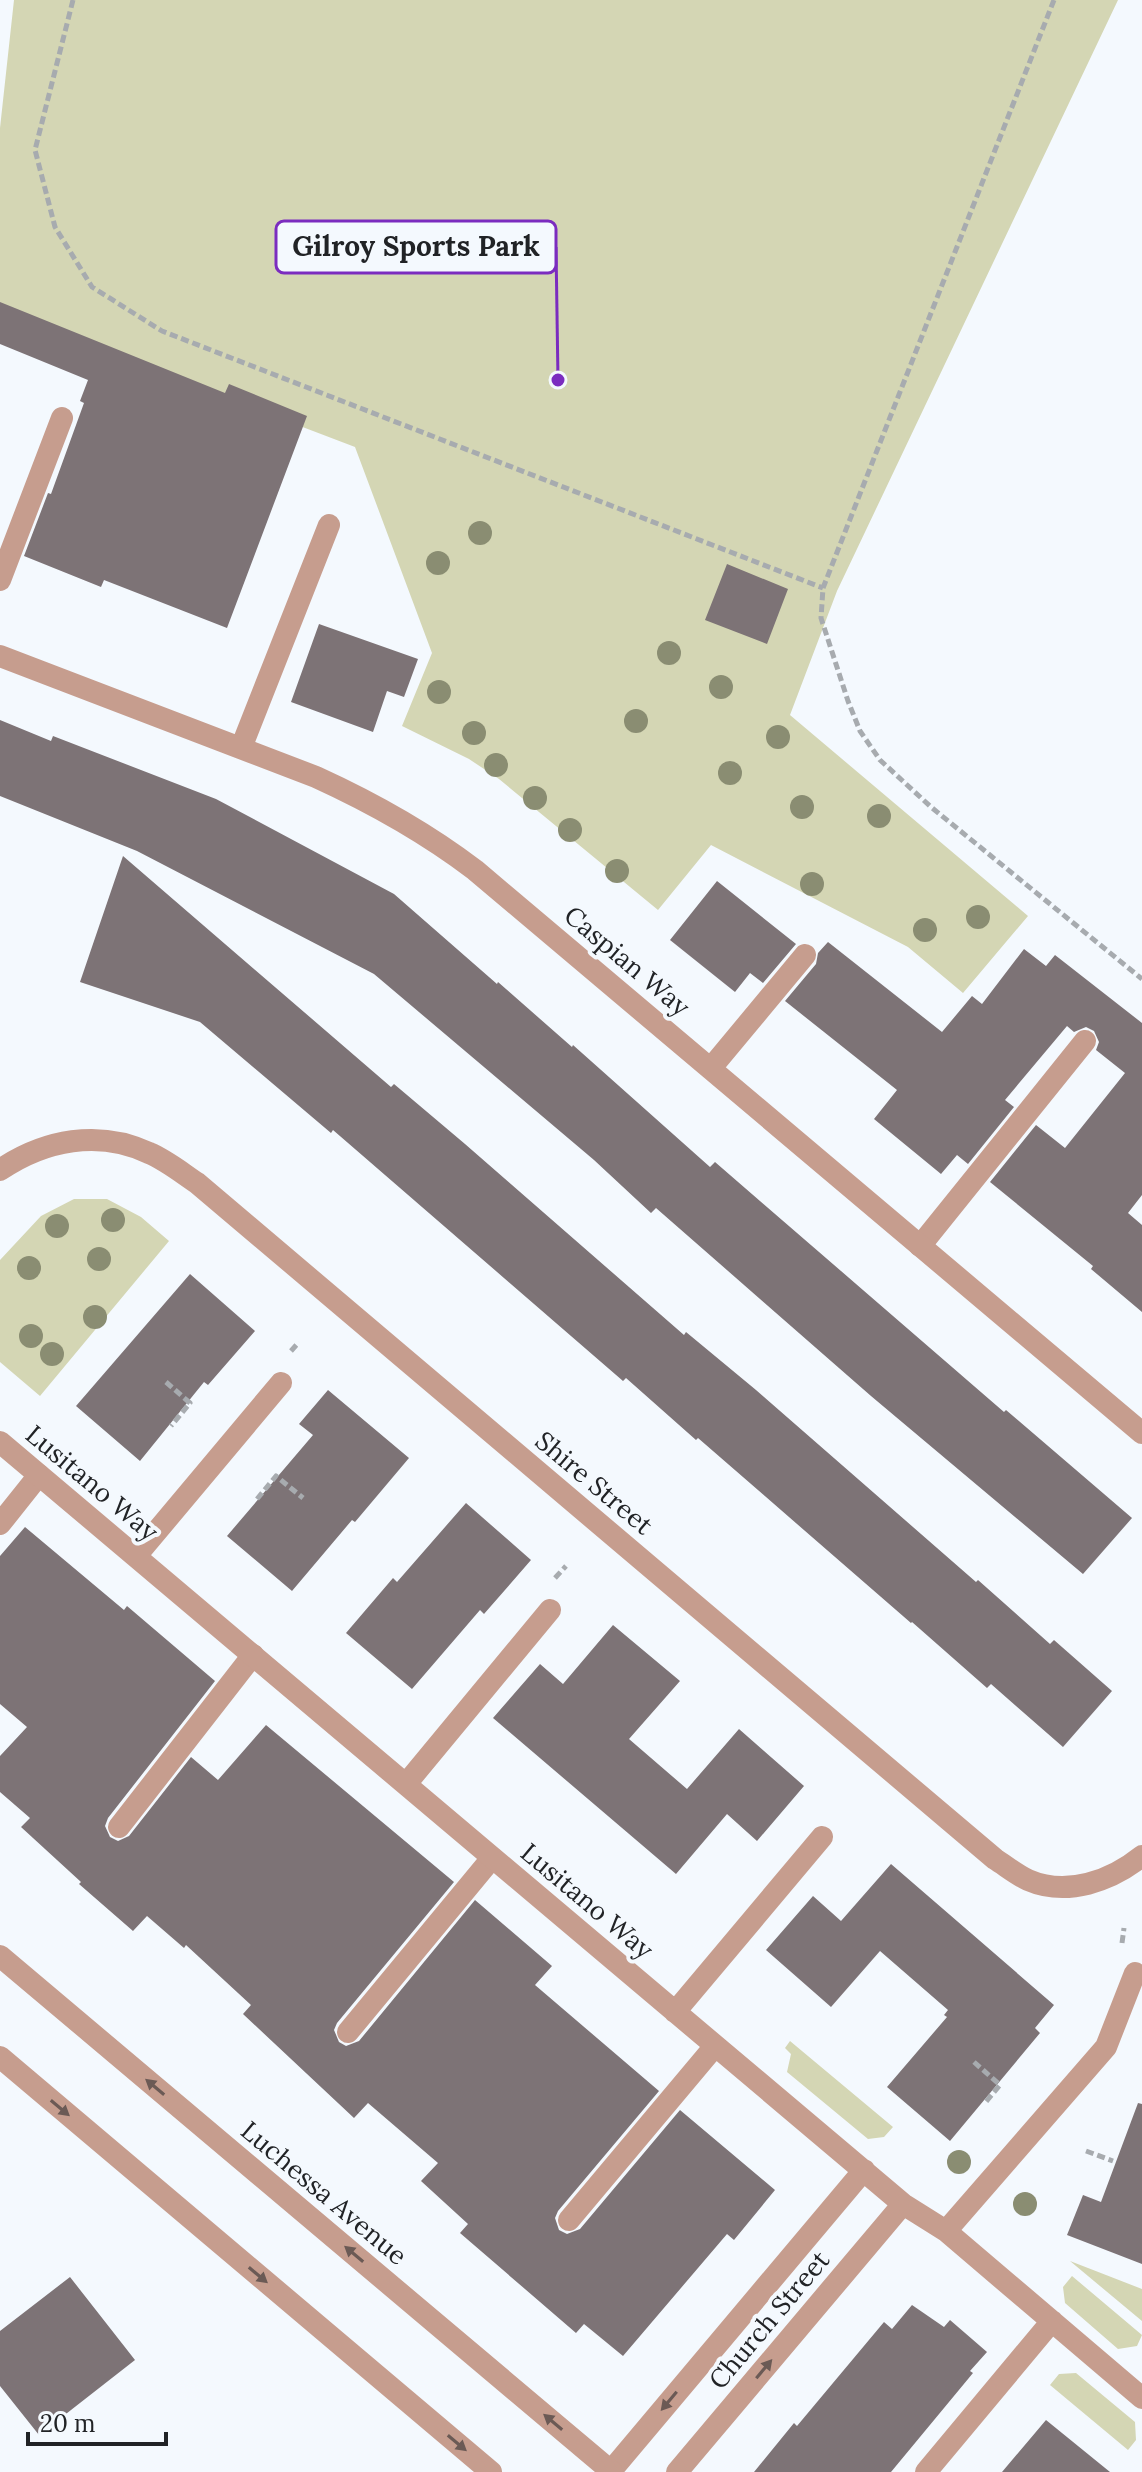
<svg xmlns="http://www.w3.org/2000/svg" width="1142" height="2472" font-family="Lora,serif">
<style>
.green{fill:#d4d6b4}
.building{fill:#7d7376}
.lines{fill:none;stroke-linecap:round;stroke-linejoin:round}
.path{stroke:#a7abaf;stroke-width:5;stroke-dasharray:8 4;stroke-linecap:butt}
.service{stroke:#c69d8e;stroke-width:22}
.minor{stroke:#c69d8e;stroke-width:22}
.tertiary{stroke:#c69d8e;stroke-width:22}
.tree{fill:#8a8d72}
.oneway{fill:#6b5a55}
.labels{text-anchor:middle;stroke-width:8;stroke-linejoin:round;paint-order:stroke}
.street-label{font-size:26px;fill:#212326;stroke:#f4f9fe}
.leader{fill:none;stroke:#7b2cbf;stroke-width:3}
.callout-dot{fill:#7b2cbf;stroke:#f4f9fe;stroke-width:3}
.callout{fill:#f4f9fe;stroke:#7b2cbf;stroke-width:3}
.callout-label{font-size:28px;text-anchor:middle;font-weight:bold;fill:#212326}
</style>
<rect width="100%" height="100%" fill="#f4f9fe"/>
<path class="green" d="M 14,0 L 1118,0 L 837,591 L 790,715 L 1028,916 L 963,993 L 908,947 L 711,845 L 658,910 L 499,779 L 469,759 L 402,726 L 432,653 L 355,447 L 0,312 L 0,128 Z
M 74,1199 L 107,1199 L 141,1217 L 169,1241 L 40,1396 L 0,1362 L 0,1260 L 41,1216 Z
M 790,2041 L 893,2127 L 884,2137 L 868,2139 L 787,2072 L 791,2054 L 785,2048 Z
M 1070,2261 L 1142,2289 L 1142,2321 Z
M 1072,2276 L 1142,2335 L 1137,2346 L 1118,2349 L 1065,2303 L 1063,2287 Z
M 1076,2373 L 1135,2422 L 1136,2440 L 1128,2450 L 1050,2385 L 1059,2374 Z"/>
<path class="building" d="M 0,302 L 225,393 L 229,384 L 307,416 L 227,628 L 104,580 L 101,587 L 24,556 L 48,493 L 51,494 L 84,403 L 80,401 L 88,380 L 0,344 Z
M 727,564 L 788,589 L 767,644 L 705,620 Z
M 319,624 L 418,659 L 404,697 L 387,691 L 373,732 L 291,702 Z
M 0,720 L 51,741 L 53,736 L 216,799 L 394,894 L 497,984 L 498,982 L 572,1047 L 573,1045 L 710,1167 L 715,1162 L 1004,1412 L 1006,1410 L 1132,1518 L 1083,1574 L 871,1396 L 656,1208 L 651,1213 L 594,1160 L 374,974 L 137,851 L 0,796 Z
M 123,856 L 391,1087 L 394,1084 L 465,1144 L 684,1335 L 686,1332 L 756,1390 L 976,1582 L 978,1580 L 1050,1644 L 1054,1640 L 1112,1691 L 1063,1747 L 991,1684 L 987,1688 L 912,1622 L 911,1623 L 698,1438 L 696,1440 L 626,1378 L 623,1381 L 333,1130 L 331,1133 L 200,1022 L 80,982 Z
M 717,881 L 796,944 L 763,983 L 750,973 L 735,992 L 670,940 Z
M 828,942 L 942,1032 L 972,996 L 982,1004 L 1024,949 L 1046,966 L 1055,955 L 1142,1023 L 1142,1195 L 1128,1213 L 1142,1225 L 1142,1312 L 1091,1269 L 1093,1266 L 990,1182 L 1036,1125 L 1065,1148 L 1125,1073 L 1096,1050 L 1099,1042 L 1094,1031 L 1086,1027 L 1074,1032 L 1067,1026 L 1005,1100 L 1014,1107 L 968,1164 L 957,1155 L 941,1174 L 874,1119 L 897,1090 L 785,1001 L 816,964 L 818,953 Z
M 190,1274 L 255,1331 L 208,1385 L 204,1382 L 140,1461 L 76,1406 Z
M 328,1390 L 409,1458 L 355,1522 L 352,1520 L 292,1591 L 227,1536 L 313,1435 L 299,1424 Z
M 466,1503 L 531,1560 L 484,1614 L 480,1610 L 412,1689 L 346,1633 L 393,1578 L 397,1582 Z
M 25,1527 L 124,1610 L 127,1606 L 215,1681 L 108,1818 L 105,1826 L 110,1837 L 118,1841 L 129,1836 L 191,1757 L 218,1780 L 266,1725 L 454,1882 L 337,2023 L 334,2030 L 339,2042 L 346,2046 L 359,2041 L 475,1900 L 552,1966 L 535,1985 L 659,2091 L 558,2211 L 555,2218 L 559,2230 L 567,2234 L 580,2229 L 680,2110 L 775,2190 L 734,2240 L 727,2234 L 623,2356 L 584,2324 L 576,2333 L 460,2233 L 468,2224 L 421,2181 L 438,2163 L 368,2103 L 354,2118 L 243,2014 L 251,2005 L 186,1945 L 184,1948 L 147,1916 L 133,1931 L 79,1884 L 81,1882 L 21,1827 L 30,1818 L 0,1792 L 0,1756 L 27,1727 L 0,1704 L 0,1556 Z
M 613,1625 L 680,1681 L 629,1739 L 687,1789 L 739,1729 L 804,1786 L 757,1841 L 727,1814 L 676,1874 L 493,1718 L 540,1664 L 563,1684 Z
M 891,1864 L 1054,2005 L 1035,2028 L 1040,2033 L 950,2141 L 887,2087 L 947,2017 L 944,2015 L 948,2010 L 880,1951 L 831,2007 L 766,1950 L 813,1896 L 841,1921 Z
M 1138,2103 L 1142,2104 L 1142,2264 L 1067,2235 L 1083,2195 L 1101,2202 Z
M 70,2277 L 135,2360 L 39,2435 L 0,2386 L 0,2331 Z
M 912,2305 L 944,2327 L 950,2320 L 987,2352 L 970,2371 L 973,2373 L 891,2472 L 754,2472 L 794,2423 L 797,2426 L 884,2322 L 892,2329 Z
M 1046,2420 L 1110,2472 L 1002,2472 Z"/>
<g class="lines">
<path class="path" d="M 73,0 L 35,150 L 55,227 L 92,287 L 162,331 L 823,588
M 1054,0 L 823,588 L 821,618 L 848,701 L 860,731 L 880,760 L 931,807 L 1142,979
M 291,1351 L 299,1342
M 166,1382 L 190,1403 L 171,1426
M 257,1499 L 276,1476 L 303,1498
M 555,1578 L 566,1566
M 1122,1943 L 1124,1928
M 974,2062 L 1000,2085 L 984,2104
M 1086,2151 L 1113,2161"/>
<path class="service" d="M 0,580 L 62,418
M 920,1246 L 1085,1041
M 0,1524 L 39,1475
M 119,1827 L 253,1655
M 348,2032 L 492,1858"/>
<path class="minor" d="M 0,656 L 316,777 C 373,803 425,832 475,870 L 1142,1433
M 241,748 L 329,525
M 711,1068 L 805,955
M 0,1170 C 44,1140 99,1129 149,1153 C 166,1160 182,1173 197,1183 L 995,1859 C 1006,1866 1017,1875 1028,1880 C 1067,1897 1111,1881 1142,1856
M 0,1442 L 903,2204 L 946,2231 L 1142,2398
M 136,1556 L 281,1383
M 406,1784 L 550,1610
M 675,2012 L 822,1837
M 569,2220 L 715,2046
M 946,2231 L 1106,2047 L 1135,1973
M 610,2472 L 864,2170
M 677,2472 L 903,2204
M 926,2472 L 1052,2321"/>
<path class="tertiary" d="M 0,1956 L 612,2472
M 0,2057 L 491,2472"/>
</g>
<g class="tree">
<circle cx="480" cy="533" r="12"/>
<circle cx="438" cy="563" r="12"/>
<circle cx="669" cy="653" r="12"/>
<circle cx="721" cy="687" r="12"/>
<circle cx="439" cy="692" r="12"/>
<circle cx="636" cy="721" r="12"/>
<circle cx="474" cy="733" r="12"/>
<circle cx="778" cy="737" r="12"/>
<circle cx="496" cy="765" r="12"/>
<circle cx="730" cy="773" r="12"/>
<circle cx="535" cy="798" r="12"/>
<circle cx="802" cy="807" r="12"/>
<circle cx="879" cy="816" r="12"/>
<circle cx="570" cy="830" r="12"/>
<circle cx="617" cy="871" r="12"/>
<circle cx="812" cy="884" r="12"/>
<circle cx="978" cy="917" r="12"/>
<circle cx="925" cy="930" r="12"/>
<circle cx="113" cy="1220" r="12"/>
<circle cx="57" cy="1226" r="12"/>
<circle cx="99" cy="1259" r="12"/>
<circle cx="29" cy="1268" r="12"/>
<circle cx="95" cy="1317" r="12"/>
<circle cx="31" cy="1336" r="12"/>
<circle cx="52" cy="1354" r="12"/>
<circle cx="959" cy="2162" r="12"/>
<circle cx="1025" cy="2204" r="12"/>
</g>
<defs><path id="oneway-solid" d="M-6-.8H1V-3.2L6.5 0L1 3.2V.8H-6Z" transform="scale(2)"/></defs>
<g class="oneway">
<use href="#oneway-solid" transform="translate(155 2087) rotate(-140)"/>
<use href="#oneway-solid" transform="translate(60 2108) rotate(40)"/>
<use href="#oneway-solid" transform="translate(354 2254) rotate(-140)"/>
<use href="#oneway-solid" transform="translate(258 2275) rotate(40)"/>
<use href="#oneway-solid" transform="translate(764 2369) rotate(-50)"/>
<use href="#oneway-solid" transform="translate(669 2401) rotate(130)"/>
<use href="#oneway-solid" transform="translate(553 2422) rotate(-140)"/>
<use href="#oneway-solid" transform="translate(457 2443) rotate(40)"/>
</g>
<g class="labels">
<g class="street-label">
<text transform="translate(627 961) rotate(40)" y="9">Caspian Way</text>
<text transform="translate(92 1483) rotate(40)" y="9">Lusitano Way</text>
<text transform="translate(594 1483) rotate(40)" y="9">Shire Street</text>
<text transform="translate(587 1901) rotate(40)" y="9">Lusitano Way</text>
<text transform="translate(324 2193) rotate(40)" y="9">Luchessa Avenue</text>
<text transform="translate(769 2320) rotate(-50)" y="9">Church Street</text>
</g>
</g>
<path class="leader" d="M558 380L556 247"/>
<circle class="callout-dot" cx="558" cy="380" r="8"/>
<rect class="callout" x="276" y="221" width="280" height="52" rx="8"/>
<g class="callout-label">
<text x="416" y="256">Gilroy Sports Park</text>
</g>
<path d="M28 2432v12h138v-12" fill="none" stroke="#212326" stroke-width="4"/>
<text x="40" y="2432" font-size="24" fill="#212326" stroke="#f4f9fe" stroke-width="6" paint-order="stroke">20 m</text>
</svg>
